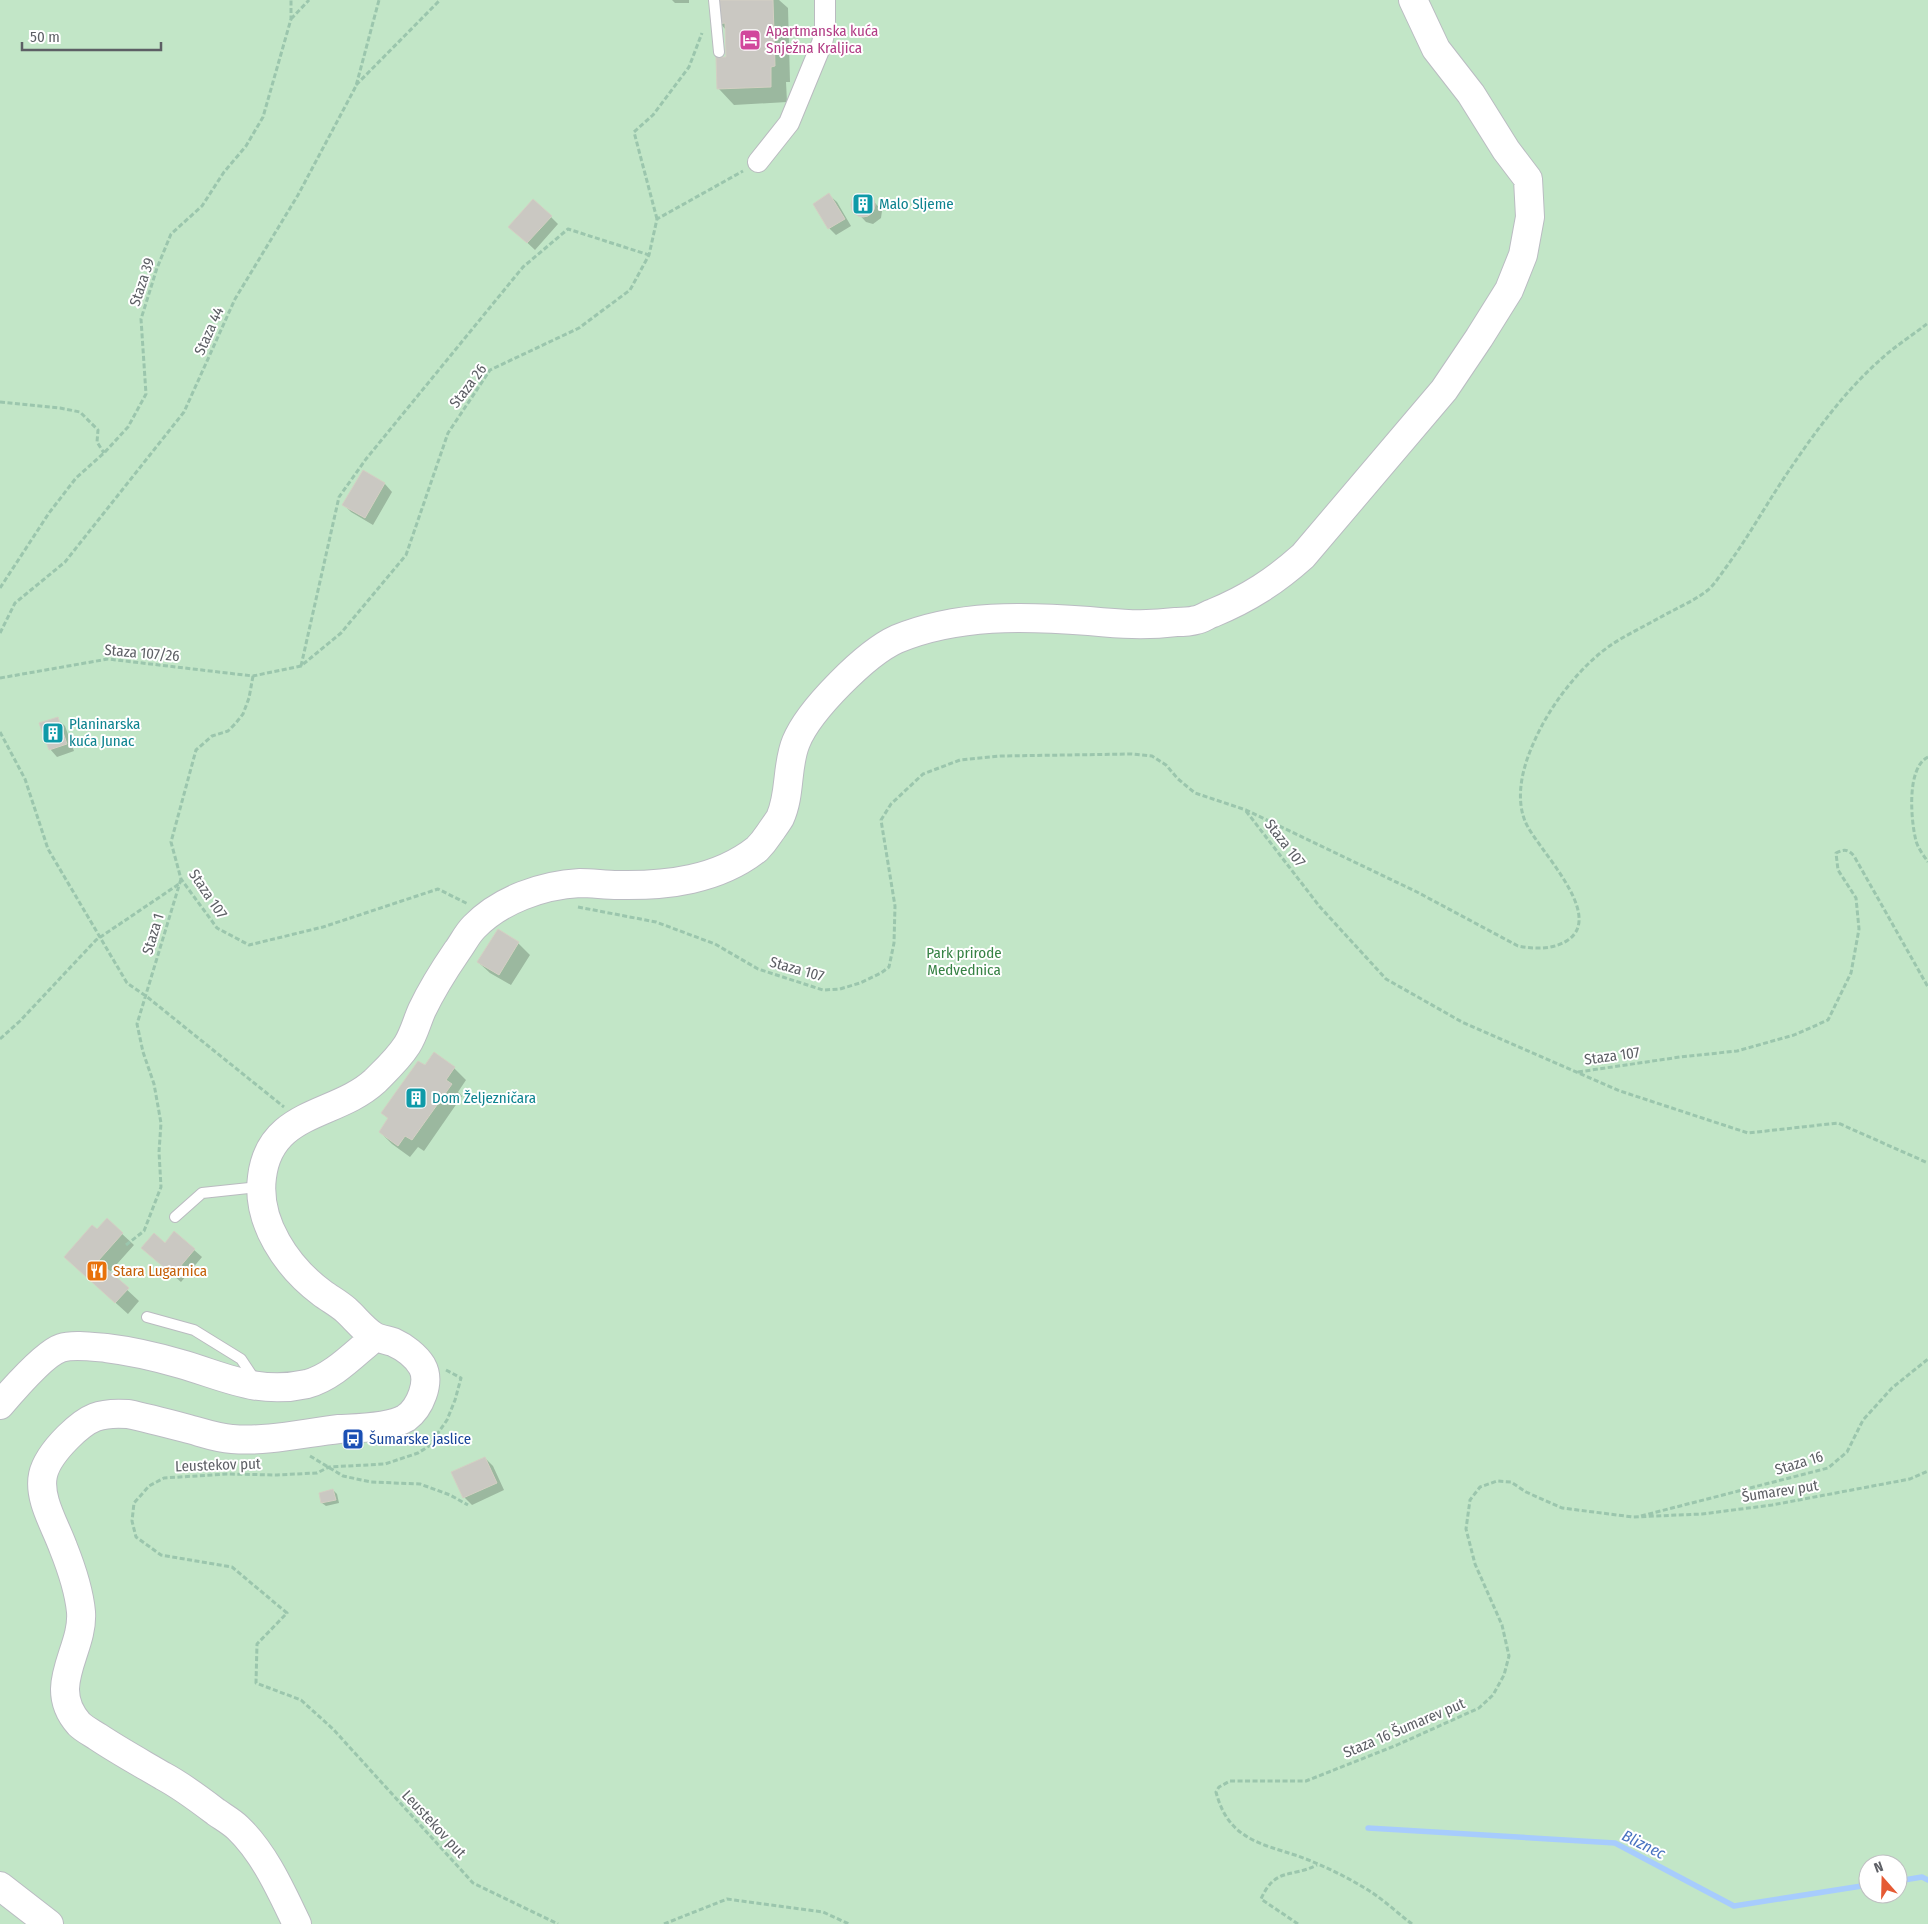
<svg xmlns="http://www.w3.org/2000/svg" width="1928" height="1924" font-family="'Fira Sans Condensed',sans-serif">
<style>
.green{fill:#c2e6c7;fill-rule:evenodd}
.shadow{fill:#0003}
.lines{fill:none;stroke-linecap:round;stroke-linejoin:round}
.stream{stroke:#a7ccfd;stroke-width:5.5}
.building{fill:#cac8c2;stroke:#d3d0c3}
.service-casing{stroke:#babbc0;stroke-width:12}
.minor-casing{stroke:#babbc0;stroke-width:22}
.secondary-casing{stroke:#babcc2;stroke-width:30}
.path{stroke:#9bc6ad;stroke-width:3;stroke-dasharray:5 2.5;stroke-linecap:butt}
.service{stroke:#fff;stroke-width:10}
.minor{stroke:#fff;stroke-width:20}
.secondary{stroke:#fff;stroke-width:28}
.labels{text-anchor:middle;stroke-width:4;stroke-linejoin:round;paint-order:stroke}
.hotel-label{font-size:15px;fill:#b23c85;stroke:#fff;text-anchor:start}
.culture-label{font-size:15px;fill:#0d838f;stroke:#fff;text-anchor:start}
.street-label{font-size:15px;fill:#5d5f65;stroke:#fff}
.park-label{font-size:15px;fill:#368244;stroke:#fff}
.food-label{font-size:15px;fill:#c56008;stroke:#fff;text-anchor:start}
.transit-label{font-size:15px;fill:#164399;stroke:#fff;text-anchor:start}
.water-label{font-size:16px;font-style:italic;fill:#4973c1;stroke:#fff}
</style>
<rect width="100%" height="100%" fill="#efeee5"/>
<path class="green" d="M 0,0 L 1928,0 L 1928,1924 L 0,1924 ZM 1868,1864 L 1898,1864 L 1898,1894 L 1868,1894 Z"/>
<path class="shadow" d="M 672,0 L 689,0 L 689,3 L 675,3 Z
M 719,0 L 779,0 L 788,8 L 790,82 L 786,82 L 787,102 L 734,105 L 719,89 L 727,58 L 726,30 L 720,23 Z
M 829,195 L 837,202 L 851,226 L 836,235 L 829,228 Z
M 860,195 L 870,197 L 882,211 L 881,218 L 873,224 L 866,222 L 854,209 L 855,199 Z
M 551,217 L 558,224 L 535,250 L 518,234 Z
M 363,472 L 385,484 L 392,492 L 373,525 L 351,512 L 344,505 Z
M 57,719 L 65,726 L 74,751 L 57,757 L 50,749 Z
M 498,931 L 518,943 L 530,955 L 511,985 L 490,973 L 478,962 Z
M 434,1054 L 454,1068 L 466,1080 L 458,1092 L 462,1096 L 424,1151 L 418,1147 L 410,1157 L 392,1144 L 380,1132 L 389,1119 L 382,1113 L 425,1067 Z
M 107,1220 L 134,1245 L 109,1273 L 139,1301 L 128,1314 L 77,1268 L 97,1231 Z
M 175,1233 L 202,1257 L 181,1282 L 143,1248 L 165,1245 Z
M 485,1458 L 493,1466 L 504,1490 L 472,1505 L 464,1497 Z
M 333,1490 L 337,1494 L 339,1503 L 326,1506 L 322,1503 L 320,1493 Z"/>
<g class="lines">
<path class="stream" d="M 1368,1828 L 1615,1843 L 1734,1906 L 1868,1885
M 1898,1881 L 1922,1877 L 1928,1880"/>
</g>
<path class="building" d="M 717,0 L 773,0 L 775,66 L 771,67 L 771,87 L 717,89 L 716,57 L 726,57 L 725,23 L 718,24 Z
M 829,193 L 845,219 L 828,229 L 813,204 Z
M851 205a12 12 0 1 1 24 0a12 12 0 1 1-24 0Z
M 533,199 L 552,216 L 527,243 L 508,227 Z
M 363,470 L 385,483 L 365,518 L 342,505 Z
M 58,717 L 67,744 L 49,750 L 39,723 Z
M 498,929 L 519,942 L 499,975 L 477,962 Z
M 434,1052 L 455,1067 L 446,1080 L 452,1084 L 412,1140 L 405,1136 L 398,1146 L 379,1132 L 388,1118 L 381,1113 L 418,1061 L 425,1065 Z
M 107,1218 L 123,1233 L 98,1261 L 129,1288 L 115,1303 L 64,1257 L 92,1225 L 97,1229 Z
M 174,1231 L 195,1249 L 173,1275 L 141,1248 L 154,1233 L 165,1243 Z
M 485,1457 L 497,1483 L 463,1498 L 451,1472 Z
M 333,1489 L 336,1500 L 321,1503 L 319,1493 Z"/>
<g class="lines">
<g class="service-casing">
<path id="service" d="M 714,0 L 719,52
M 175,1217 L 202,1193 L 259,1187
M 147,1317 L 194,1330 L 241,1359 L 255,1380"/>
</g>
<g class="minor-casing">
<path id="minor" d="M 758,162 L 789,123 L 822,43 L 825,30 L 825,0"/>
</g>
<g class="secondary-casing">
<path id="secondary" d="M 0,1405 C 12,1391 45,1353 61,1348 C 73,1344 94,1347 106,1348 C 131,1351 157,1357 181,1364 C 226,1377 258,1395 307,1384 C 333,1377 354,1354 375,1337
M 0,1886 L 49,1924
M 297,1924 C 281,1891 265,1854 238,1828 C 232,1822 223,1817 216,1812 C 199,1799 182,1786 163,1776 C 141,1763 119,1751 98,1737 C 92,1733 84,1729 79,1724 C 45,1686 84,1651 81,1612 C 79,1590 71,1567 63,1547 C 55,1525 38,1498 43,1475 C 46,1461 58,1447 68,1437 C 88,1417 100,1412 128,1414 C 147,1418 166,1423 185,1428 C 201,1432 216,1438 232,1439 C 267,1442 304,1433 339,1429 C 357,1428 390,1428 406,1418 C 420,1408 431,1382 422,1366 C 416,1356 404,1347 393,1342 C 387,1340 379,1339 374,1336 C 364,1330 355,1318 346,1310 C 338,1303 330,1299 322,1293 C 287,1267 256,1222 262,1177 C 270,1110 336,1117 375,1081 C 386,1070 398,1059 407,1045 C 414,1034 417,1021 422,1010 C 432,989 444,970 457,951 C 463,943 467,934 474,927 C 500,900 542,885 580,883 C 592,883 606,885 618,885 C 667,886 718,880 757,849 C 762,844 765,840 769,834 C 771,831 779,820 780,818 C 791,794 786,766 796,742 C 809,710 866,653 897,639 C 958,614 1024,616 1089,621 C 1120,624 1145,626 1176,622 C 1183,622 1189,622 1196,620 C 1202,619 1207,615 1213,613 C 1249,598 1275,581 1303,556 L 1444,390 L 1479,338 L 1509,290 L 1523,255 L 1530,217 L 1528,179 L 1506,150 L 1471,94 L 1436,49 L 1413,0"/>
</g>
<path class="path" d="M 291,19 L 309,0
M 356,85 L 440,0
M 657,219 L 634,132 L 653,115 L 689,67 L 702,33
M 0,402 L 60,408 L 80,412 L 98,430 L 97,442 L 104,453
M 0,588 L 49,513 L 76,478 L 104,453 L 128,427 L 146,394 L 141,319 L 157,268 L 171,234 L 202,206 L 224,172 L 246,146 L 263,117 L 291,19 L 291,0
M 0,633 L 15,603 L 65,562 L 184,412 L 235,299 L 298,195 L 356,86 L 379,0
M 301,666 L 339,497 L 366,459 L 523,267 L 568,229 L 649,255
M 253,676 L 249,698 L 243,714 L 235,724 L 228,731 L 212,736 L 196,750 L 171,842 L 181,879 L 217,928 L 249,945 L 323,927 L 438,889 L 468,904
M 0,678 L 108,659 L 253,676 L 301,666 L 341,633 L 406,555 L 448,433 L 490,370 L 579,328 L 630,290 L 649,255 L 657,219 L 743,171
M 0,732 L 25,779 L 48,849 L 127,983 L 146,996 L 284,1107
M 1928,757 C 1906,768 1911,821 1916,841 C 1918,848 1924,856 1928,862
M 1246,811 L 1320,907 L 1386,979 L 1462,1022 L 1620,1091 L 1748,1133 L 1838,1123 L 1928,1163
M 578,907 L 656,922 L 715,944 L 758,969 L 823,990 L 840,989 L 860,983 L 881,973 L 889,967 L 894,943 L 895,906 L 881,820 L 891,804 L 923,774 L 960,760 L 1001,756 L 1131,754 L 1152,756 L 1166,765 L 1178,779 L 1195,793 L 1246,810 L 1417,892 L 1518,946 C 1535,949 1553,950 1568,940 C 1606,914 1535,847 1525,821 C 1515,796 1523,766 1534,742 C 1549,707 1579,667 1611,645 C 1626,635 1643,627 1659,618 C 1675,609 1694,601 1708,590 C 1715,584 1721,574 1727,566 C 1749,536 1767,503 1788,472 C 1815,432 1844,392 1880,360 C 1895,346 1913,335 1928,323
M 0,1039 L 20,1021 L 96,940 L 179,884
M 1578,1072 L 1680,1057 L 1737,1051 L 1794,1035 L 1828,1020 L 1851,973 L 1859,929 L 1856,898 L 1838,870 L 1836,853 C 1844,849 1848,849 1854,856 L 1928,987
M 126,1245 L 144,1231 L 161,1187 L 159,1152 L 161,1123 L 154,1084 L 143,1052 L 137,1024 L 181,879
M 446,1370 L 461,1378 L 455,1400 L 447,1420 L 429,1446 L 418,1453 L 385,1464 L 329,1467 L 317,1473 L 277,1475 L 227,1474 L 164,1478 L 149,1486 L 134,1503 L 132,1521 L 136,1537 L 161,1555 L 232,1567 L 287,1613 L 257,1644 L 256,1683 L 301,1700 L 333,1729 L 473,1883 L 558,1924
M 310,1456 L 343,1476 L 371,1482 L 420,1484 L 450,1495 L 468,1505
M 1641,1516 L 1828,1468 L 1847,1452 L 1863,1420 L 1892,1388 L 1928,1359
M 664,1924 L 727,1899 L 823,1912 L 849,1924
M 1298,1924 L 1261,1899 C 1275,1867 1291,1878 1317,1865
M 1412,1924 C 1396,1912 1381,1897 1363,1887 C 1343,1875 1320,1864 1298,1856 C 1258,1843 1228,1838 1216,1792 L 1219,1787 L 1230,1781 L 1306,1781 L 1397,1745 L 1479,1708 L 1493,1695 L 1504,1675 L 1509,1656 L 1502,1625 L 1475,1564 L 1466,1529 L 1470,1500 L 1480,1487 L 1497,1481 L 1511,1482 L 1526,1492 L 1562,1508 L 1633,1517 L 1702,1514 L 1772,1505 L 1910,1479 L 1928,1471"/>
<use href="#service" class="service"/>
<use href="#minor" class="minor"/>
<use href="#secondary" class="secondary"/>
</g>
<defs>
<g id="hotel-square" transform="scale(1.125)"><rect x="-9" y="-9" width="18" height="18" rx="4" fill="#d1479c" stroke="#fff"/><path d="M-6-4.5h1.5V1H6V5H4.5V3h-9V5H-6ZM-4 0a1.8 1.8 0 1 1 3.6 0ZM.5 0V-2.5h3Q6-2.5 6 0Z" fill="#fff"/></g>
<g id="building-square" transform="scale(1.125)"><rect x="-9" y="-9" width="18" height="18" rx="4" fill="#0f9aa8" stroke="#fff"/><path d="M-4-6H4V6H1V3H-1V6H-4ZM-2.5-4.3h1.7v1.8h-1.7ZM.8-4.3h1.7v1.8H.8ZM-2.5-1h1.7V.8h-1.7ZM.8-1h1.7V.8H.8Z" fill="#fff"/></g>
<g id="restaurant-square" transform="scale(1.125)"><rect x="-9" y="-9" width="18" height="18" rx="4" fill="#e8710a" stroke="#fff"/><path d="M-5-6h1v4h1v-4h1v4h1v-4h1v5L-1.5 .5V6h-2V.5L-5-1ZM5-6V6H3V1.5H1.5Q1.5-4 5-6Z" fill="#fff"/></g>
<g id="bus-square" transform="scale(1.125)"><rect x="-9" y="-9" width="18" height="18" rx="4" fill="#1a4fb4" stroke="#fff"/><path d="M-5-6H5V4H4V6H2V4H-2V6H-4V4H-5ZM-3.5-4V0h7V-4ZM-3.5 1.2v1.5H-2V1.2ZM2 1.2v1.5H3.5V1.2Z" fill="#fff"/></g>
</defs>
<g fill-rule="evenodd">
<use href="#hotel-square" x="750" y="40"/>
<use href="#building-square" x="863" y="204"/>
<use href="#building-square" x="53" y="733"/>
<use href="#building-square" x="416" y="1098"/>
<use href="#restaurant-square" x="97" y="1271"/>
<use href="#bus-square" x="353" y="1439"/>
</g>
<g class="labels">
<g class="hotel-label">
<text x="766" y="36">Apartmanska kuća<tspan x="766" dy="17">Snježna Kraljica</tspan></text>
</g>
<g class="culture-label">
<text x="879" y="209">Malo Sljeme</text>
<text x="69" y="729">Planinarska<tspan x="69" dy="17">kuća Junac</tspan></text>
<text x="432" y="1103">Dom Željezničara</text>
</g>
<g class="street-label">
<text transform="translate(142 282) rotate(-72)" y="5">Staza 39</text>
<text transform="translate(209 331) rotate(-66)" y="5">Staza 44</text>
<text transform="translate(468 386) rotate(-53)" y="5">Staza 26</text>
<text transform="translate(142 653) rotate(5)" y="5">Staza 107/26</text>
<text transform="translate(1285 843) rotate(52)" y="5">Staza 107</text>
<text transform="translate(208 894) rotate(56)" y="5">Staza 107</text>
<text transform="translate(153 934) rotate(-73)" y="5">Staza 1</text>
<text transform="translate(797 969) rotate(16)" y="5">Staza 107</text>
<text transform="translate(1612 1056) rotate(-8)" y="5">Staza 107</text>
<text transform="translate(1799 1463) rotate(-17)" y="5">Staza 16</text>
<text transform="translate(218 1465) rotate(-2)" y="5">Leustekov put</text>
<text transform="translate(1780 1491) rotate(-9)" y="5">Šumarev put</text>
<text transform="translate(1404 1728) rotate(-23)" y="5">Staza 16 Šumarev put</text>
<text transform="translate(434 1824) rotate(47)" y="5">Leustekov put</text>
</g>
<g class="park-label">
<text x="964" y="958">Park prirode<tspan x="964" dy="17">Medvednica</tspan></text>
</g>
<g class="food-label">
<text x="113" y="1276">Stara Lugarnica</text>
</g>
<g class="transit-label">
<text x="369" y="1444">Šumarske jaslice</text>
</g>
<g class="water-label">
<text transform="translate(1644 1844) rotate(26)" y="6">Bliznec</text>
</g>
</g>
<g transform="translate(1883 1879) rotate(340)"><circle r="24" fill="#ffffff" stroke="#bebfc1"/>
<path d="M0-4L9 19L0 12L-9 19Z" fill="#e55a34"/>
<text y="-8" font-size="14" font-weight="bold" text-anchor="middle" fill="#5d5f65">N</text>
</g>
<path d="M22 42v8h139v-8" fill="none" stroke="#5d5f65" stroke-width="2.5"/>
<text x="30" y="42" font-size="15" fill="#5d5f65" stroke="#ffffff" stroke-width="4" paint-order="stroke">50 m</text>
</svg>
